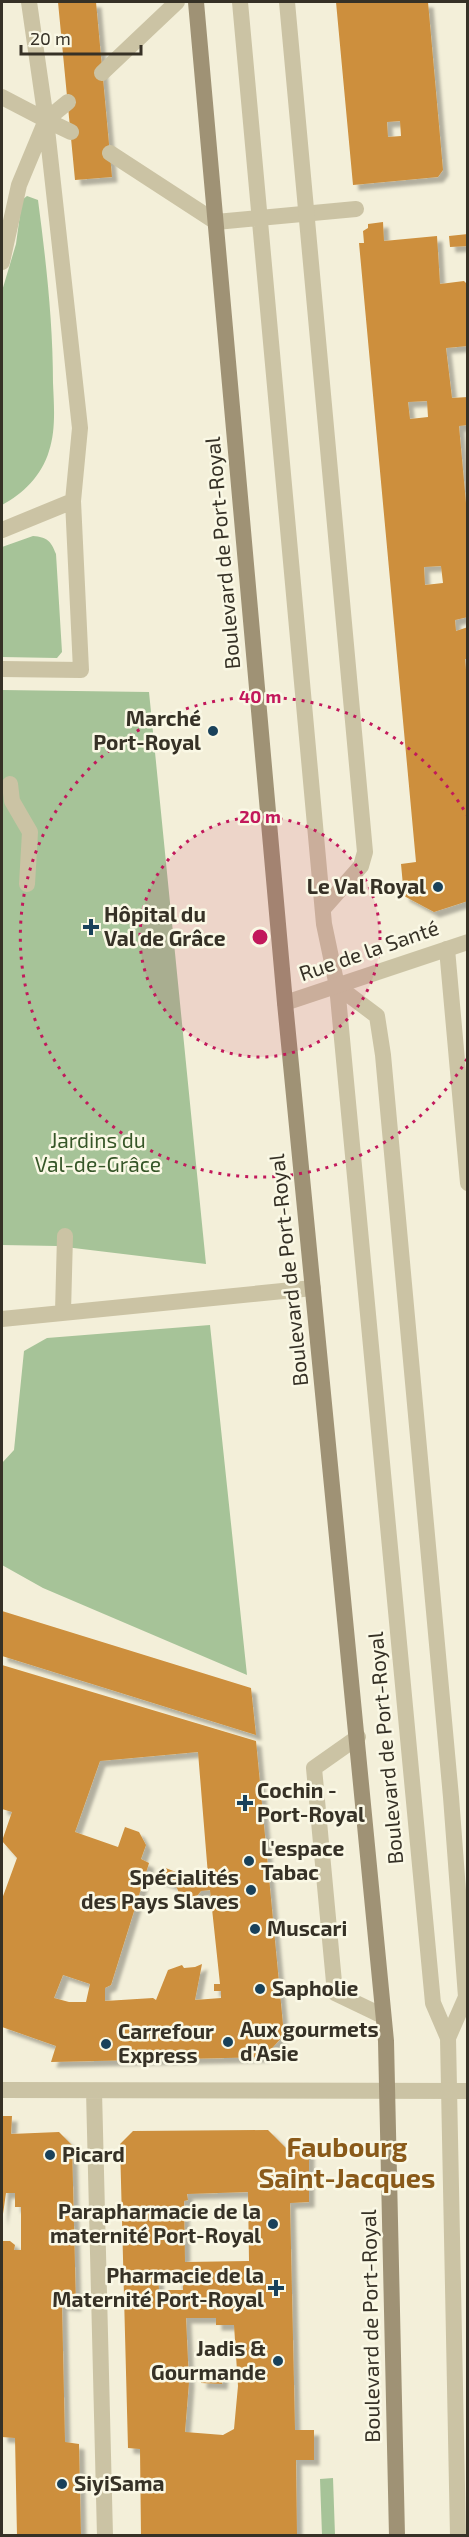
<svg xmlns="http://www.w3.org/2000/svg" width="469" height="2537" font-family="'Exo 2',sans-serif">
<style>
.green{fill:#a6c398}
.building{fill:#cd8f3c;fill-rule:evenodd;filter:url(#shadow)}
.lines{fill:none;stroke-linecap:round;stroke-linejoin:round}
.service{stroke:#cbc3a4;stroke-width:16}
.minor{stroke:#cbc3a4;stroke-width:16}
.secondary{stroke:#9f9275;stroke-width:16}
.ring{fill:none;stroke:#c2185b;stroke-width:3;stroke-dasharray:3 6}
.poi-dot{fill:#19415a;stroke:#faf8e5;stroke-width:2}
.labels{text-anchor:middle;stroke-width:5;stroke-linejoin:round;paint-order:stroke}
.street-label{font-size:21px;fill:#363126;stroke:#faf8e5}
.poi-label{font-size:21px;font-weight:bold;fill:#363126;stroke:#faf8e5;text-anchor:start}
.park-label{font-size:21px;fill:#365628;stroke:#faf8e5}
.district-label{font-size:27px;font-weight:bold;fill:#8a5a1a;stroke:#faf8e5}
.centre{fill:#c2185b;stroke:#faf8e5;stroke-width:3}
.ring-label{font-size:18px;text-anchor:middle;font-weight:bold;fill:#c2185b;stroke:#faf8e5;stroke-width:5;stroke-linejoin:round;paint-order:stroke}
</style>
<defs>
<filter id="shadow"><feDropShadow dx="5.5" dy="5.5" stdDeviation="1.5" flood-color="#0004"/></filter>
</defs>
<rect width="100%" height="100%" fill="#f3efd9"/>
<path class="green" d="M 27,196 L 38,200 C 46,261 53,322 53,383 C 54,406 56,430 49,451 C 42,475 23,494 2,505 L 2,291 L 16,244 L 22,200 Z
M 33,536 C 47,537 51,541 56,554 L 62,652 L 57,658 L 2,657 L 2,547 Z
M 2,690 L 149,692 L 206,1264 L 57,1246 L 2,1245 Z
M 210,1325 L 247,1675 L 43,1588 L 2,1565 L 2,1463 L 14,1450 L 24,1351 L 47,1338 Z
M 333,2478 L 335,2535 L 322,2535 L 320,2479 Z"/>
<path class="building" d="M 58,2 L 96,2 L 112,177 L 75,180 Z
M 336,2 L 428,2 L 443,170 L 438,177 L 353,185 ZM 400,121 L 401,136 L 388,137 L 387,122 Z
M 383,222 L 384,241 L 437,236 L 440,284 L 464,281 L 468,285 L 468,346 L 446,348 L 452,398 L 468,397 L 468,425 L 459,426 L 468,525 L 468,617 L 455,620 L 456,631 L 468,627 L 468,659 L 465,659 L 468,690 L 468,901 L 434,912 L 404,896 L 401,864 L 416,862 L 359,243 L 364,243 L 363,231 L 368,228 L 368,224 ZM 427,401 L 428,417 L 410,419 L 408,402 ZM 441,566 L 443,583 L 425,585 L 424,567 Z
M 468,234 L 468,246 L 450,247 L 449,236 Z
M 2,1611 L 251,1688 L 256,1735 L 2,1656 Z
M 2,1665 L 256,1741 L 284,2035 L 264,2057 L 51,2062 L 56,2046 L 2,2027 L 2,1899 L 17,1858 L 2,1841 L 12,1812 L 2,1809 ZM 198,1752 L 208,1875 L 189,1877 L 163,1867 L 159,1880 L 176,1886 L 181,1897 L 197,1896 L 201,1891 L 210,1890 L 220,1984 L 214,1984 L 214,1991 L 221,1991 L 221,1998 L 195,2000 L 202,1964 L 195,1967 L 184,1968 L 182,1965 L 168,1970 L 156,2000 L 153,1998 L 105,2001 L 105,1988 L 111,1985 L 149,1863 L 141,1859 L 146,1845 L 139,1832 L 125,1827 L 118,1847 L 75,1832 L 100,1761 ZM 63,1975 L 90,1984 L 86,2002 L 69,2002 L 54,1998 Z
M 2,2116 L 12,2116 L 11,2134 L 59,2132 L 72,2145 L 76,2306 L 62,2305 L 65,2442 L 79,2444 L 81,2536 L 17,2536 L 15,2438 L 2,2437 L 2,2241 L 10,2241 L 15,2245 L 14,2250 L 21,2250 L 21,2207 L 15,2207 L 15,2193 L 6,2193 L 2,2221 Z
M 268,2130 L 289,2151 L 309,2149 L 309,2202 L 290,2203 L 295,2430 L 314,2430 L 314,2460 L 296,2460 L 297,2536 L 141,2536 L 140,2449 L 128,2448 L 120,2144 L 133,2131 ZM 248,2192 L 249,2261 L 185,2262 L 184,2201 L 188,2200 L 187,2194 ZM 158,2277 L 177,2277 L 177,2284 L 183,2284 L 183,2290 L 159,2290 ZM 186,2318 L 216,2318 L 216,2325 L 234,2325 L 238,2386 L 234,2429 L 223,2435 L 185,2432 L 189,2382 Z
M 202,2369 L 223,2372 L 222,2384 L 201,2383 Z"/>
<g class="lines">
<path class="service" d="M 240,2 L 324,924 L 337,986 L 433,2003 L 448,2038 L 458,2536
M 102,73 L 177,2
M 2,97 L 46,120 L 19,185 L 2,262
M 68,102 L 46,120 L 71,132
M 110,153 L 216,222 L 356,209
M 2,530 L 73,501 L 80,428 L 46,120 L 29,2
M 2,669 L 81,670 L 73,501
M 10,784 L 12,801 L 30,832 L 27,884
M 447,949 L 468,1183
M 337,986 L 377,1016 L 383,1055 L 451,1797 L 466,1997 L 448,2038
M 63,1312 L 65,1236
M 2,1319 L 313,1288
M 358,1737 L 314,1768 L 335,1993 L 383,2016"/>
<path class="minor" d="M 287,2 L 365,852 L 361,866 L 323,909
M 285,1003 L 468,942
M 2,2090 L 468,2091
M 94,2091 L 105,2536"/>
<path class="secondary" d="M 196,2 L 285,1003 L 386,2041 L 397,2536"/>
</g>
<circle cx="260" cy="937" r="120" fill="#c2185b" fill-opacity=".12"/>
<g class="ring">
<circle cx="260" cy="937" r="120"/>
<path d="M467 1059A240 240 0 1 1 467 815"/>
</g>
<g class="poi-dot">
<circle cx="213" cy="731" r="6"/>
<circle cx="438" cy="887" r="6"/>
<path d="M88 918h6v6h6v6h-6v6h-6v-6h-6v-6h6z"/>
<path d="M242 1794h6v6h6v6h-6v6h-6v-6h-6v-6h6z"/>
<circle cx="249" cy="1861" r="6"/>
<circle cx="251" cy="1890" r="6"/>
<circle cx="255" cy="1929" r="6"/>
<circle cx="260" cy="1989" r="6"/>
<circle cx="228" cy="2042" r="6"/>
<circle cx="106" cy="2044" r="6"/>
<circle cx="50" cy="2155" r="6"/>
<circle cx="273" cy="2224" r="6"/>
<path d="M273 2279h6v6h6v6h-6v6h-6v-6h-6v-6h6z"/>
<circle cx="278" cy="2361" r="6"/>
<circle cx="62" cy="2484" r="6"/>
</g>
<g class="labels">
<g class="street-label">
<text transform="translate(223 553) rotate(-95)" y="7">Boulevard de Port-Royal</text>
<text transform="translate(369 951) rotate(-19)" y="7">Rue de la Santé</text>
<text transform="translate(289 1270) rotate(-96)" y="7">Boulevard de Port-Royal</text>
<text transform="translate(386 1748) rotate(-95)" y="7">Boulevard de Port-Royal</text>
<text transform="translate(371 2326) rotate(-91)" y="7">Boulevard de Port-Royal</text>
</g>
<g class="poi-label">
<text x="201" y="726" text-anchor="end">Marché<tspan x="201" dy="24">Port-Royal</tspan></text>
<text x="426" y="894" text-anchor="end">Le Val Royal</text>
<text x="104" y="922">Hôpital du<tspan x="104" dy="24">Val de Grâce</tspan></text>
<text x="257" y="1798">Cochin -<tspan x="257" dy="24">Port-Royal</tspan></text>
<text x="261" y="1856">L'espace<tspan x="261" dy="24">Tabac</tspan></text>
<text x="239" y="1885" text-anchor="end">Spécialités<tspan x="239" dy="24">des Pays Slaves</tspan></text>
<text x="267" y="1936">Muscari</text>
<text x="272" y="1996">Sapholie</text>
<text x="240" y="2037">Aux gourmets<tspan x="240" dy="24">d'Asie</tspan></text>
<text x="118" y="2039">Carrefour<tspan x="118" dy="24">Express</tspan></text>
<text x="62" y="2162">Picard</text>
<text x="261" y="2219" text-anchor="end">Parapharmacie de la<tspan x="261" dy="24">maternité Port-Royal</tspan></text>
<text x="264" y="2283" text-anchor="end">Pharmacie de la<tspan x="264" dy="24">Maternité Port-Royal</tspan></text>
<text x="266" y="2356" text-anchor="end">Jadis &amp;<tspan x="266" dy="24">Gourmande</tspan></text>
<text x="74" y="2491">SiyiSama</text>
</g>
<g class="park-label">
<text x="98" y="1148">Jardins du<tspan x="98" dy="24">Val-de-Grâce</tspan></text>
</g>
<g class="district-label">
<text x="347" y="2157">Faubourg<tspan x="347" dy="31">Saint-Jacques</tspan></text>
</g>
</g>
<circle cx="260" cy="937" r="9" class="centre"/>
<g class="ring-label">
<text x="260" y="703">40 m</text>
<text x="260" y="823">20 m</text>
</g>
<rect width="469" height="2537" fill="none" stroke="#363126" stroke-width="6"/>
<path d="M21 45v9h120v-9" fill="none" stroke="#363126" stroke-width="3"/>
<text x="30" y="45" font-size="18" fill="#363126" stroke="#faf8e5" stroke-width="4.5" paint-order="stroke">20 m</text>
</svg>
